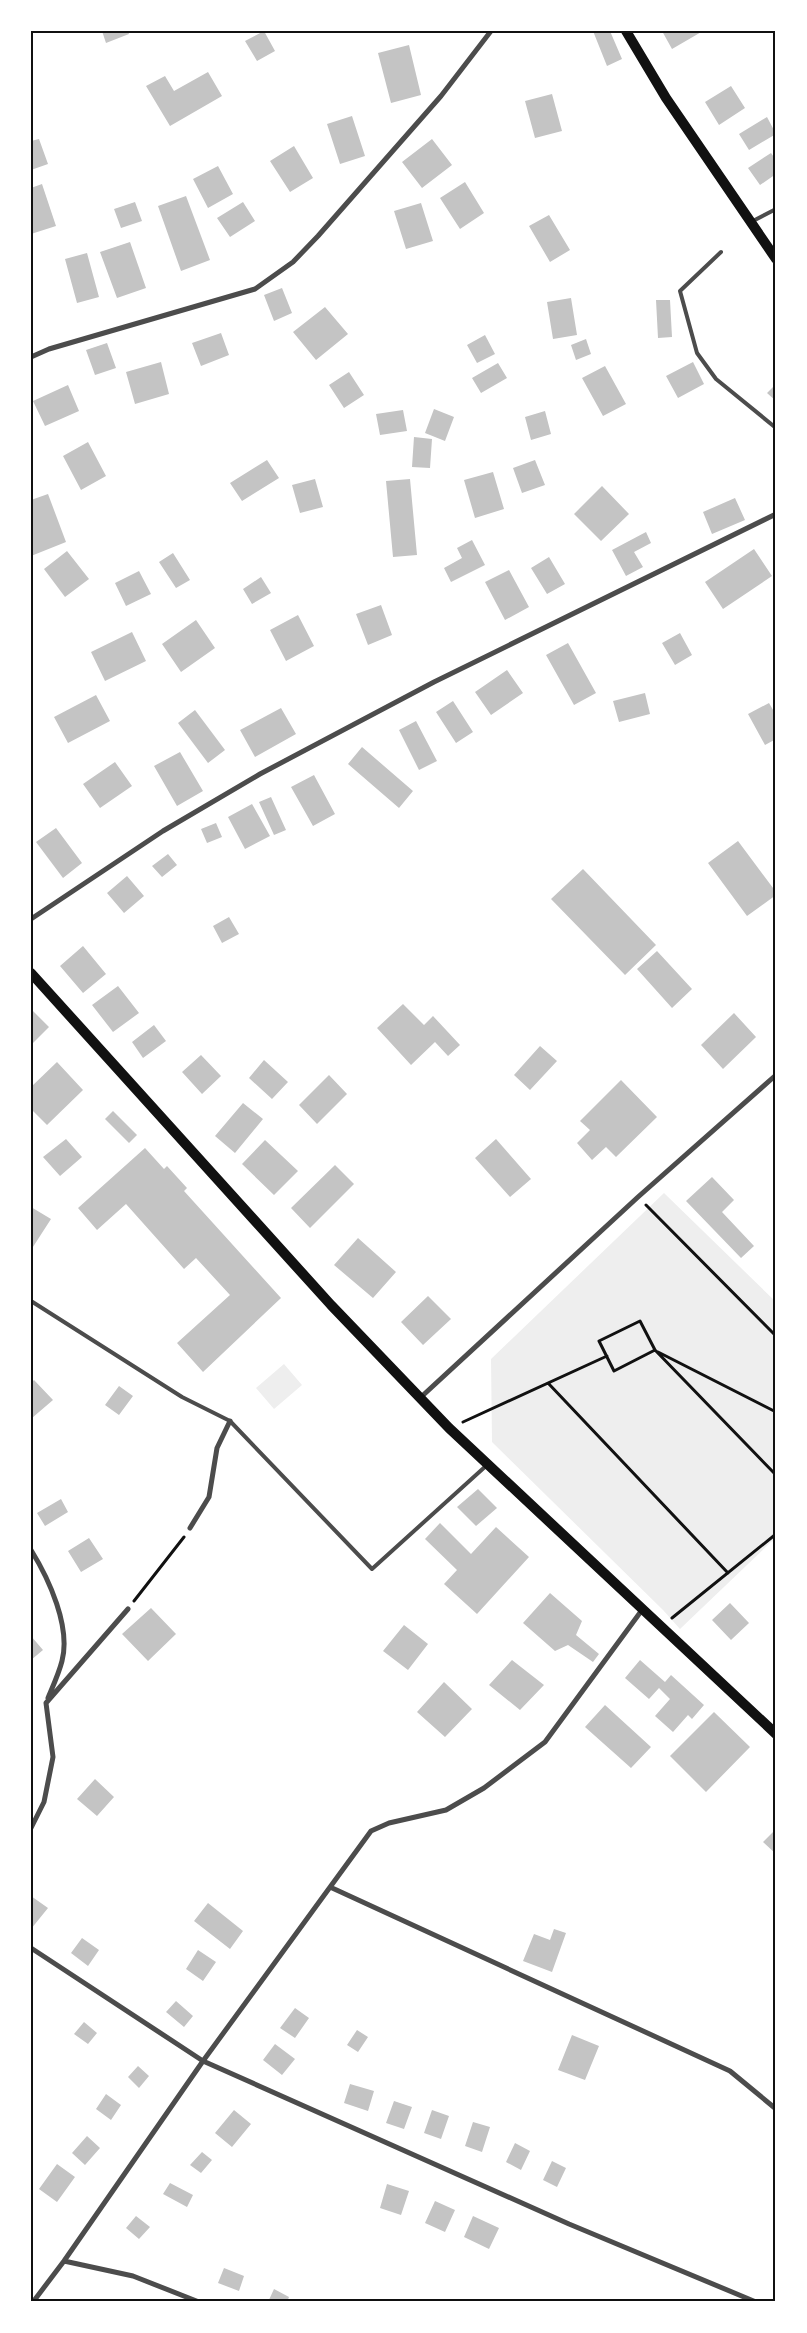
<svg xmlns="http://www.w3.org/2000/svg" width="807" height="2333" font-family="'PT Sans',sans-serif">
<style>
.green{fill:#eee}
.building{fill:#c4c4c4}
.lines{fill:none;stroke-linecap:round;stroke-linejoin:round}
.path{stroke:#111;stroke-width:3}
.service{stroke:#4c4c4c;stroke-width:4}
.minor{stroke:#4c4c4c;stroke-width:5}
.secondary{stroke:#111;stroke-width:10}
.neatline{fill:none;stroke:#111;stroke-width:2}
</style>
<rect width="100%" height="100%" fill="#fff"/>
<path class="green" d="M 664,1193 L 776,1302 L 776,1544 L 772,1541 L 680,1629 L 663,1610 L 492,1442 L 491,1359 Z
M 284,1364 L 302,1385 L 274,1409 L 256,1388 Z"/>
<path class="building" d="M 102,31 L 128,31 L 129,34 L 106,43 Z
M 264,31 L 275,51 L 257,61 L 245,41 Z
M 593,31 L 610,31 L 622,59 L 607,66 Z
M 662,31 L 703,31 L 672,49 Z
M 409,45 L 421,95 L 391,103 L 378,53 Z
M 208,72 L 222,96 L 170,126 L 146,86 L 165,76 L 174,91 Z
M 731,86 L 745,108 L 719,125 L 705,102 Z
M 552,94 L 562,131 L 535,138 L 525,101 Z
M 352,116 L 365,156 L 340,164 L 327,124 Z
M 767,117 L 776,134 L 749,150 L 739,134 Z
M 39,139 L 48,164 L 31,170 L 31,141 Z
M 432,139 L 452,165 L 422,188 L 402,162 Z
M 294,146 L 313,178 L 290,192 L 270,161 Z
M 771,153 L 776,160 L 776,174 L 760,185 L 748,168 Z
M 218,166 L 233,194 L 208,208 L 193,179 Z
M 465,182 L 484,213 L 460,229 L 440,198 Z
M 42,184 L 56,226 L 31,234 L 31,188 Z
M 186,196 L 210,260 L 181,271 L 158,206 Z
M 135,202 L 142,221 L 121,228 L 114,209 Z
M 243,202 L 255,221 L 230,237 L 217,218 Z
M 421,203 L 433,241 L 406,249 L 394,211 Z
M 549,215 L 570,250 L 550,262 L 529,226 Z
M 130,242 L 146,288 L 117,298 L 100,252 Z
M 87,253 L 99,297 L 77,303 L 65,259 Z
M 282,288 L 292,313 L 274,321 L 264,295 Z
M 571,298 L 577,335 L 553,339 L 547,302 Z
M 656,300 L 670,300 L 672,337 L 658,338 Z
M 325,307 L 348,334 L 316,360 L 293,332 Z
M 221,333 L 229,355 L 201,366 L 192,343 Z
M 485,335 L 495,354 L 477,363 L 467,345 Z
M 586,339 L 591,354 L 576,360 L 571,345 Z
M 107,343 L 116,368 L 95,375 L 86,350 Z
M 161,362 L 169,394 L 135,404 L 126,372 Z
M 693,362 L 704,384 L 678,398 L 666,376 Z
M 498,363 L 507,378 L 481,393 L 472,378 Z
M 605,366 L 626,404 L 603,416 L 582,378 Z
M 349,372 L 364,395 L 344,408 L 329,385 Z
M 776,384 L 776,401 L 767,393 Z
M 68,385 L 79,411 L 45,426 L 33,401 Z
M 434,409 L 454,417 L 445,441 L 425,433 Z
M 403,410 L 407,431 L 380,435 L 376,414 Z
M 545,411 L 551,434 L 531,440 L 525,417 Z
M 414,437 L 432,439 L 430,468 L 412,467 Z
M 88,442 L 106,476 L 81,490 L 63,456 Z
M 267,460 L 279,478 L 242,501 L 230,483 Z
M 535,460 L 545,485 L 522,493 L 513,468 Z
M 493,472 L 504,509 L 475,518 L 464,480 Z
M 315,479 L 323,507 L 300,513 L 292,485 Z
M 410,479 L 417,555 L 393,557 L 386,481 Z
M 602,486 L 629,514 L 601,541 L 574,514 Z
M 48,494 L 66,542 L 31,556 L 31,500 Z
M 735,498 L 745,520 L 712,534 L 703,512 Z
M 646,532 L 651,543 L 634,552 L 643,567 L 626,576 L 612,550 Z
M 472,540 L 485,565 L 451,582 L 444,568 L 462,558 L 457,548 Z
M 754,549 L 772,576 L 723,609 L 705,582 Z
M 67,551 L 89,579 L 65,597 L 44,569 Z
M 173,553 L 190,580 L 176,588 L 159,562 Z
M 549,557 L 565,584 L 547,594 L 531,568 Z
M 509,570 L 529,607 L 505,620 L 485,582 Z
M 139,571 L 151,594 L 126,606 L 115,583 Z
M 261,577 L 271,593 L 252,604 L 243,589 Z
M 381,605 L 392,635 L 368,645 L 356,614 Z
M 298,615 L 314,646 L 286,661 L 270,630 Z
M 196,620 L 215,648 L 181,672 L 162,644 Z
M 132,632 L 146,661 L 105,681 L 91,652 Z
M 680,633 L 692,655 L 675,665 L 662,643 Z
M 568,643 L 596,693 L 574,705 L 546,655 Z
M 507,670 L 523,693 L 491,715 L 475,692 Z
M 645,693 L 650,714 L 619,722 L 613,701 Z
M 96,695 L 110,721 L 68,743 L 54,717 Z
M 453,701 L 473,732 L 456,743 L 436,712 Z
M 769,703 L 776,715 L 776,739 L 765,745 L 748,714 Z
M 281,708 L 296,734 L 255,757 L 240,730 Z
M 195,710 L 225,750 L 208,763 L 178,723 Z
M 416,721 L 437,761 L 419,770 L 399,730 Z
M 362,747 L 413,791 L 399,808 L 348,764 Z
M 180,752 L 203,791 L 177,806 L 154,766 Z
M 115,762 L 132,786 L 100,808 L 83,784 Z
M 314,775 L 335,814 L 313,826 L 291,787 Z
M 271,797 L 286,830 L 274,835 L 259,802 Z
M 252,804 L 270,836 L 245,849 L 228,817 Z
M 216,823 L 222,837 L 207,843 L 201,829 Z
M 56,828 L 82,863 L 63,878 L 36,842 Z
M 738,841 L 776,892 L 776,895 L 747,916 L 708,863 Z
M 168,854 L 177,865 L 162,877 L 152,866 Z
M 583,869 L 656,945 L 625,975 L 551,899 Z
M 127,876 L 144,896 L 124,913 L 107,893 Z
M 229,917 L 239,934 L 222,943 L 213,926 Z
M 83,946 L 106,974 L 83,993 L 60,966 Z
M 657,951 L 692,989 L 672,1008 L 637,969 Z
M 118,986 L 139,1013 L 113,1032 L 92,1005 Z
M 403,1004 L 424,1025 L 433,1016 L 460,1045 L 448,1056 L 435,1042 L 411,1065 L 377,1028 Z
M 31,1009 L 49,1027 L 31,1045 Z
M 734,1013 L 756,1037 L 723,1069 L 701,1045 Z
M 154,1025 L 166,1041 L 143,1058 L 132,1042 Z
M 540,1046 L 557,1061 L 530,1090 L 514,1075 Z
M 201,1055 L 221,1076 L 202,1094 L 182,1072 Z
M 264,1060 L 288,1082 L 272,1099 L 249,1078 Z
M 57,1062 L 83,1090 L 47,1125 L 31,1109 L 31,1087 Z
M 329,1075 L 347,1094 L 317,1124 L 299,1105 Z
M 621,1080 L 657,1117 L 616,1157 L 606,1147 L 592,1160 L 577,1143 L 590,1130 L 580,1121 Z
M 243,1103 L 263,1119 L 235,1153 L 215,1136 Z
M 113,1111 L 137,1135 L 129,1143 L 105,1119 Z
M 66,1139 L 82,1157 L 60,1176 L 43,1157 Z
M 496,1139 L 531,1179 L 510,1197 L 475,1158 Z
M 265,1140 L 298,1171 L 274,1195 L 242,1164 Z
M 145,1148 L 164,1169 L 167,1166 L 187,1188 L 184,1191 L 281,1298 L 203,1372 L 177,1343 L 230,1295 L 196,1258 L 184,1269 L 126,1204 L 97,1230 L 78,1208 Z
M 335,1165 L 354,1184 L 310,1228 L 291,1208 Z
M 712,1177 L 734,1200 L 722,1212 L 754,1246 L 741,1258 L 686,1201 Z
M 31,1207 L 51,1219 L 31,1250 Z
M 358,1238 L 396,1272 L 373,1298 L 334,1265 Z
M 428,1296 L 451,1319 L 423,1345 L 401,1322 Z
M 34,1380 L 53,1400 L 32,1418 L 31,1383 Z
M 119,1386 L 133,1396 L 119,1415 L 105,1405 Z
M 478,1489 L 497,1508 L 476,1526 L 457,1507 Z
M 61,1499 L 68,1512 L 45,1526 L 37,1513 Z
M 440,1523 L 471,1554 L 496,1527 L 529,1557 L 477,1614 L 444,1584 L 457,1570 L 425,1539 Z
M 89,1538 L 103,1559 L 81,1572 L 68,1551 Z
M 550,1593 L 582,1621 L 576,1635 L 599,1654 L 593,1662 L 568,1645 L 555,1651 L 523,1623 Z
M 730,1603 L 749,1623 L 731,1640 L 712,1620 Z
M 151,1608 L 176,1634 L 148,1661 L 122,1634 Z
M 404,1625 L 428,1644 L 408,1670 L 383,1651 Z
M 31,1636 L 43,1650 L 31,1660 Z
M 512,1660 L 544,1685 L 520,1710 L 489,1685 Z
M 640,1660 L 665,1682 L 671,1675 L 704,1705 L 692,1719 L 688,1715 L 673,1732 L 655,1716 L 670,1699 L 659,1688 L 649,1699 L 625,1678 Z
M 444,1682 L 472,1709 L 445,1737 L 417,1712 Z
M 605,1705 L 651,1747 L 631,1768 L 585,1727 Z
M 714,1712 L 750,1747 L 706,1792 L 670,1756 Z
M 95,1779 L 114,1797 L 97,1816 L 77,1799 Z
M 776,1829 L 776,1854 L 763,1842 Z
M 31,1896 L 48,1908 L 31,1929 Z
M 208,1903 L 243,1931 L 230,1949 L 194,1921 Z
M 554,1929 L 566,1933 L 552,1972 L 523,1961 L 534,1934 L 550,1940 Z
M 82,1938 L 99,1950 L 88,1966 L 71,1953 Z
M 198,1950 L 216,1962 L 203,1981 L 186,1969 Z
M 176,2001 L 193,2016 L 184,2027 L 166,2012 Z
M 295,2008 L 309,2018 L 295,2038 L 280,2028 Z
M 84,2022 L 97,2033 L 88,2044 L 74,2034 Z
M 357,2030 L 368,2037 L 358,2052 L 347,2045 Z
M 572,2035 L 599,2046 L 585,2080 L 558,2070 Z
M 275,2044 L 295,2059 L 282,2075 L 263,2060 Z
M 138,2066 L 149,2076 L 139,2088 L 128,2077 Z
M 350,2084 L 374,2091 L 368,2111 L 344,2103 Z
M 106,2094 L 121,2105 L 111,2120 L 96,2109 Z
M 394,2101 L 412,2107 L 404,2129 L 386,2123 Z
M 234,2110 L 251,2124 L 232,2147 L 215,2133 Z
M 432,2110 L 449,2116 L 441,2139 L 424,2133 Z
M 473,2122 L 490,2127 L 482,2152 L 465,2146 Z
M 87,2136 L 100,2148 L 85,2165 L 72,2153 Z
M 515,2143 L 530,2151 L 521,2170 L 506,2162 Z
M 202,2152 L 212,2160 L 201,2173 L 190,2165 Z
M 552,2161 L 566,2168 L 557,2187 L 543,2180 Z
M 57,2164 L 75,2177 L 57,2202 L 39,2189 Z
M 170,2183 L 193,2195 L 187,2207 L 163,2194 Z
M 387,2184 L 409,2191 L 401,2215 L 380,2208 Z
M 435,2201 L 455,2210 L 445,2232 L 425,2223 Z
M 136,2216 L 150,2227 L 139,2239 L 126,2228 Z
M 473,2216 L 499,2228 L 489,2249 L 464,2237 Z
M 224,2268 L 244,2276 L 239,2291 L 218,2283 Z
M 274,2289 L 289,2297 L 287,2302 L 268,2302 Z"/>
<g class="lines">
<path class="path" d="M 646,1205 L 776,1336
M 640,1321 L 655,1350 L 614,1371 L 599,1341 Z
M 655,1350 L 776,1475
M 658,1352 L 776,1412
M 548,1383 L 728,1573
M 463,1422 L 607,1356
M 134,1601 L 184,1537
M 672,1618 L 776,1534"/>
<path class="service" d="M 751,222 L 776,209
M 721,252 L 680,291 L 697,353 L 716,379 L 776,428
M 31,1301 L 182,1397 L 230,1421 L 372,1569 L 487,1465"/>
<path class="minor" d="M 31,357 L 49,349 L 255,289 L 293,262 L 318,236 L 441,96 L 491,31
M 31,919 L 163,831 L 260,774 L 434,682 L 776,514
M 420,1398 L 638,1197 L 776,1075
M 190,1528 L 209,1497 L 217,1448 L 230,1421
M 31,1550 C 49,1579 71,1627 62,1661 C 59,1673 53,1686 48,1698
M 31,1828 L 44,1802 L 53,1757 L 46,1703 L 128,1609
M 330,1887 L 730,2071 L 776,2109
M 31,1948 L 203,2061 L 569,2224 L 756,2302
M 64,2261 L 133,2276 L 199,2302
M 33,2302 L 64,2261 L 203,2061 L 371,1831 L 389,1823 L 446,1810 L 484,1788 L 545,1742 L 642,1610"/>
<path class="secondary" d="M 626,31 L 666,98 L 776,259
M 31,973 L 331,1305 L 449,1428 L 776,1734"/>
</g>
<rect width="807" height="2333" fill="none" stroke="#ffffff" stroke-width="65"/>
<rect x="32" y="32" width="742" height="2268" class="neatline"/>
</svg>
